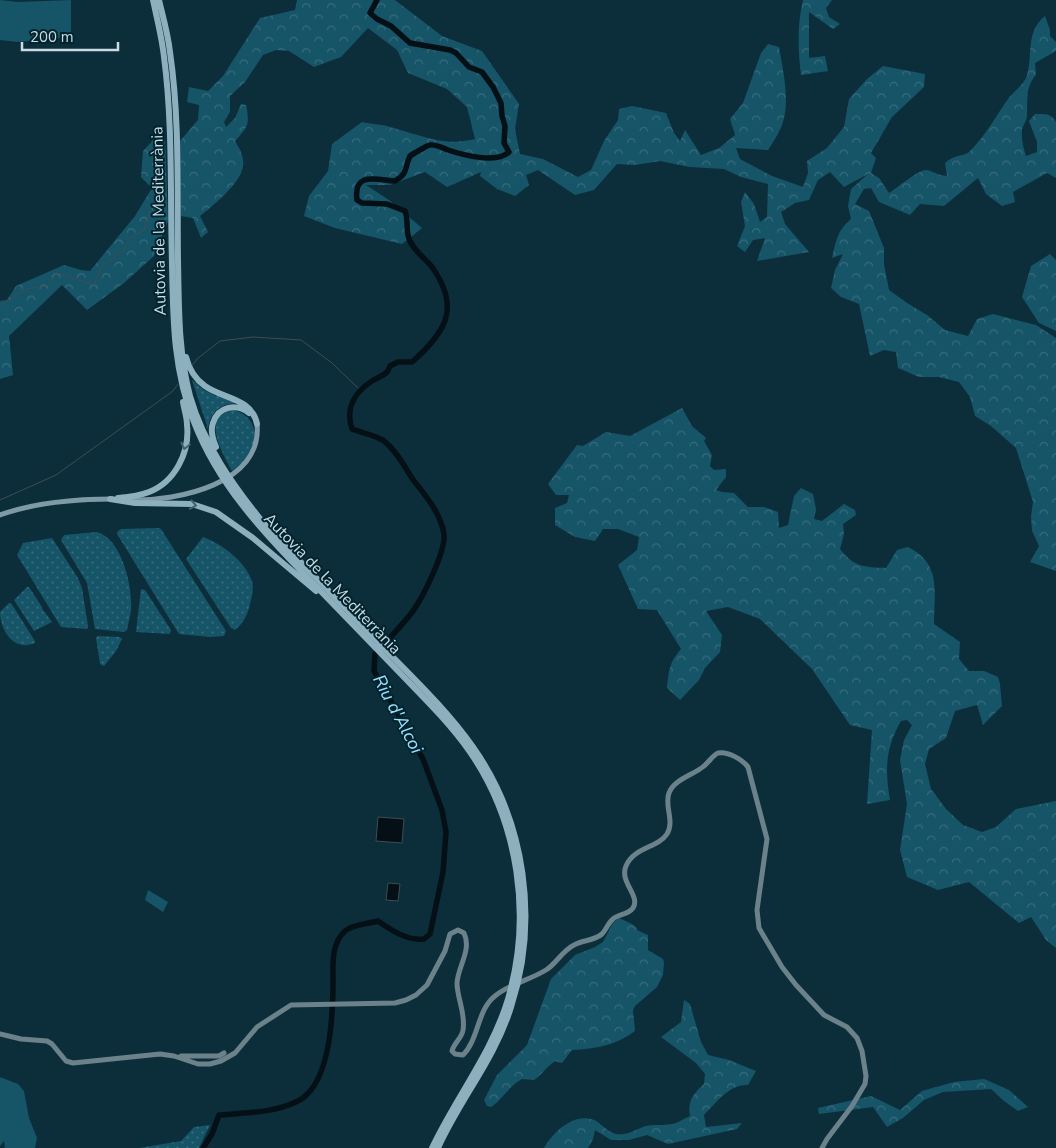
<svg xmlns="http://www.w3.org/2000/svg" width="1056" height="1148" font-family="'Nunito Sans',sans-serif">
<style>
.grass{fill:url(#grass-dots)}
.forest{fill:url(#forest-crowns)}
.pitch{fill:#165468}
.water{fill:#041015;stroke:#3f4d53}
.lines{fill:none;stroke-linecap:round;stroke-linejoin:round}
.stream{stroke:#3f4d53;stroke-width:1}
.river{stroke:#041015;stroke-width:5.5}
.secondary{stroke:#6b828b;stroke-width:5}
.primary{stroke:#7d9aa6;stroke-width:5}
.highway{stroke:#8db0be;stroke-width:6}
.oneway{stroke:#41636f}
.labels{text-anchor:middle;stroke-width:4;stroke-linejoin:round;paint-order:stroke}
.street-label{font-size:16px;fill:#c9dbe3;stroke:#02242f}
.water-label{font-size:18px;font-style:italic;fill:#99e2ff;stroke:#02242f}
</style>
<defs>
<pattern id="grass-dots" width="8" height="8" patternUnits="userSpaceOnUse" patternTransform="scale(1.25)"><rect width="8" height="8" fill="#165468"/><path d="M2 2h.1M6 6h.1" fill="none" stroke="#376c7d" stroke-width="1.8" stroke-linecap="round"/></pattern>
<pattern id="forest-crowns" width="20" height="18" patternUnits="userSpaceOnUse" patternTransform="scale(1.25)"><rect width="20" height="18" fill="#165468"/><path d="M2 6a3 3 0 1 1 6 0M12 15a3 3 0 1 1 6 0" fill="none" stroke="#376c7d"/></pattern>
</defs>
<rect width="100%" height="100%" fill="#0c2e3a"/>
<path class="grass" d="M 192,380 L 204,390 L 216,396 L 218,395 L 238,403 C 221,403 210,412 208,429 Z
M 234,410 C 255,416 260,436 249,455 C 246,461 238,466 232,471 C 223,454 199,414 234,410 Z
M 159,528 L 161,529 L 226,631 L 224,636 L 210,637 L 179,634 L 117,534 L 118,531 L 121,529 Z
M 97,532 C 122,539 133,587 131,611 C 130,617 128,624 127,630 L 124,632 L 95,629 L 87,583 L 61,540 L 64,535 Z
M 203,537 C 222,544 245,561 252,581 C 254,588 252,596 250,604 C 248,614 243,624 235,630 L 231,628 L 186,559 Z
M 52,538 L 78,578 L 82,588 L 88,626 L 87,629 L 61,627 L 17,555 L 23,543 Z
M 27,587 L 29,587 L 42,607 L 43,611 L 44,611 L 52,622 L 34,631 L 14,600 Z
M 141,589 L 145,590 L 171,630 L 170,634 L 136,632 Z
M 9,603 L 11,603 L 35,641 L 35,643 C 31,644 27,646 23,645 C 8,644 0,624 0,612 Z
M 98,636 L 120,637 L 122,639 L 116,651 L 104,666 L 100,664 L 96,638 Z
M 210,1125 L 199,1148 L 139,1148 L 181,1141 L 194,1127 Z"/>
<path class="forest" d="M 297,0 L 395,0 L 442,36 L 482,51 L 519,104 L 515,129 L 520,154 L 543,159 L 578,177 L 591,170 L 604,141 L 618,120 L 619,109 L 632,106 L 666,113 L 674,133 L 680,141 L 685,130 L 701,155 L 719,148 L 735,135 L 730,119 L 743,103 L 761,53 L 768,44 L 779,47 C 783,71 790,99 783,122 C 780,132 773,142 768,150 L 736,148 L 740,159 L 772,176 L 803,187 L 808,173 L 807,161 L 827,148 L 844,127 L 849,99 L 867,79 L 883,66 L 925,74 L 924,87 L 892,117 L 871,153 L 876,158 L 871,173 L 879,178 L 889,193 C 897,188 919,169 927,170 C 935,172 937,175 947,176 L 945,163 C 954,154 963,157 969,152 C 985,137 996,116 1008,99 C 1013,92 1023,85 1026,78 C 1034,57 1024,33 1045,16 L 1050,30 L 1050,36 L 1056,42 L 1056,51 L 1035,63 L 1036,74 C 1025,90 1028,96 1027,114 C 1027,120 1024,124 1022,129 C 1021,138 1023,147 1026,156 L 1037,152 L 1037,142 L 1029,121 L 1035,114 C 1045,114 1051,113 1056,122 L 1056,178 L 1047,173 L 1013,192 L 1015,202 L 1002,206 L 986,194 L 978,178 L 944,206 L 920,204 L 910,215 L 879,202 L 871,188 L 864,189 L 855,204 L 869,211 L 884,248 L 884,264 L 889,290 L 907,303 L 927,315 L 945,330 L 968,336 L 977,319 L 993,314 L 1036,325 L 1056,338 L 1056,571 L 1030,562 L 1039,546 L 1032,531 L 1031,516 L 1033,502 L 1016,448 L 991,426 L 975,416 L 970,397 L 959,382 L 939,377 L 919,377 L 898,368 L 896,352 L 884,350 L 870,356 L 859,304 L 841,297 L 831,288 L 835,270 L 843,254 L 832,258 C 836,241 837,231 851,219 L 848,206 L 851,189 L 868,174 L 844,187 L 830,172 L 818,180 L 809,200 L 795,203 L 781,212 L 785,224 L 809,252 L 757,261 L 765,238 L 753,240 L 745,252 L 737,246 L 745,226 L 741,202 L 745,192 L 754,204 L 760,222 L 767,217 L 768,184 L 741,177 L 724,169 L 690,167 L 660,161 L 635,165 L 617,164 L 594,190 L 575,195 L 538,170 L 526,175 L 529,185 L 515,196 L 497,189 L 480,176 L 481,172 L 447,187 L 425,172 L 390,185 L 366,185 L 389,200 L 422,228 L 402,244 L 335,228 L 304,216 L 309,196 L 328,171 L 332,144 L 362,122 C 371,124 381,124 390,127 C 422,135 440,147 475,139 L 467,107 L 447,89 L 408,73 L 397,50 L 368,28 L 341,57 L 314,67 L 289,51 L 276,50 L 263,55 L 245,82 L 230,96 L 230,112 L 224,122 L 226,127 L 235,118 L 241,104 L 246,105 C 250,124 248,127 235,141 C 240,149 246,160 242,170 C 237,186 213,206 200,216 L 208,232 L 201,238 L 193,218 L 181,216 L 180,141 L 198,120 L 199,105 L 187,102 L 189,87 L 208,91 L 223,76 L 260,18 L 295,10 Z
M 803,0 L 832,0 L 826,8 L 829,17 L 840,24 L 833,29 L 809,12 L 809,58 L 825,56 L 828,71 L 801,75 C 798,51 797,24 803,0 Z
M 156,137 L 165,140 L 168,221 L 154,256 L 124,283 L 87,310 L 62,285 L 9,336 L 13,375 L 0,379 L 0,301 L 7,300 L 16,286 L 64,265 L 81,270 L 90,271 L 135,216 L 152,188 L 141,177 L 143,151 Z
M 1050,254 L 1056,260 L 1056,331 L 1039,323 L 1022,297 L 1031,266 Z
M 682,408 L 692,426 L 706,438 L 704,441 L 712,455 L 710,466 L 714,470 L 726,469 L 726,477 L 716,490 L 722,492 L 734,493 L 748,507 L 764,507 L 778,512 L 779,528 L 788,525 L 794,496 L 801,488 L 813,494 L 816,509 L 814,519 L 822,521 L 844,504 L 855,510 L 856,515 L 843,524 L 844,534 L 840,549 C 854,567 864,567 886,568 L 897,550 L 908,547 C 942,564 934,592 934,624 L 960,642 L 959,659 L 969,671 L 984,671 L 998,677 L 1000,684 L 1002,706 L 983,725 L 977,705 L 955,711 L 946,738 L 929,749 L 925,764 L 931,789 L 946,809 L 963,825 L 982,832 L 996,827 L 1016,809 L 1056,801 L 1056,948 L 1046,940 L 1031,917 L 1019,923 L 969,882 L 938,890 L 907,877 L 900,850 L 907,804 L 900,760 L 904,740 L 912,725 L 907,720 L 901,721 C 885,749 885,770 890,800 L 867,804 L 872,730 L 850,725 L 812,669 L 760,619 L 728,607 L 706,611 L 722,635 L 720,652 L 705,668 L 699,680 L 680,700 L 667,688 C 669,670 669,663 681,649 L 657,610 L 638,609 L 618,565 L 637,550 L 639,537 L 618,529 L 603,529 L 595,541 L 575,537 L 555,525 L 555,508 L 567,503 L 569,495 L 556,495 L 548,484 L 577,445 L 583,446 L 606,432 L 630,436 Z
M 619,918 L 632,924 L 637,928 L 637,930 L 648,935 L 648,950 L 663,959 L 664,962 L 663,975 L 657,987 L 635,1006 L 633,1010 L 635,1031 C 617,1045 595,1049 572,1050 L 562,1063 L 555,1061 C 547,1066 542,1075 534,1080 L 522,1079 C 509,1086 503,1099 491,1107 L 487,1106 L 484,1100 L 497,1075 L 527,1045 L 551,979 L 575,955 L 595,947 L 603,942 L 613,923 Z
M 684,1000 L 690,1004 L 701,1042 L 708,1055 L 729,1060 L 756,1071 L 748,1085 C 729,1084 717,1102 704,1115 L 706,1127 L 742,1123 L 737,1129 L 668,1144 L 647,1135 L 629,1140 L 611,1140 L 595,1130 L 593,1139 L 588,1148 L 544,1148 C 553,1132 574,1112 594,1120 C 601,1123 606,1131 616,1134 C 627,1136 636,1129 646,1126 C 655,1124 667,1126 676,1123 C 681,1121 685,1118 690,1116 C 687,1101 694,1093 704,1084 L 705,1074 L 696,1063 L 661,1037 L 681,1022 Z
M 984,1079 L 1009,1090 L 1028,1107 L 1018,1111 L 1004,1101 L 991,1089 L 943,1092 L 924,1100 L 903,1118 L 887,1127 L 873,1107 L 819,1114 L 818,1108 L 871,1096 L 900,1110 L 922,1091 L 954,1082 Z"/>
<path class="pitch" d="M 0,0 L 18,2 L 71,0 L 71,37 L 18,42 L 0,40 Z
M 148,890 L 168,902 L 163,912 L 145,900 Z
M 0,1077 L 18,1084 L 24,1091 L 29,1118 L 37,1138 L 35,1148 L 5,1148 L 4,1141 L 0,1146 Z"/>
<path class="water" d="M 378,817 L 404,819 L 402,843 L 376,841 Z
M 388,883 L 400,884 L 398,901 L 386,900 Z"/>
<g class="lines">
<path class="stream" d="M 0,306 L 26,289 L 46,286 L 57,273 L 94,285 L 102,266 L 123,251 L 130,238 L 144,230 L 153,202
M 191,367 L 197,359 L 220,341 L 253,337 L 301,340 L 332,363 L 360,390
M 0,500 L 56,475 L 173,391 L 178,384"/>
<path class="river" d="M 203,1148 L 212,1134 L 219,1115 C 245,1113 274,1113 298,1101 C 331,1084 333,1013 333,981 C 333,963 331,944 345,931 C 353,924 368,924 378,921 C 391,930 407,941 424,939 L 430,934 L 443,872 L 446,832 L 442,810 L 423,759 L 374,671 L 375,654 C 387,640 402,626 413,611 C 423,597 446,551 444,534 C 441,514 426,496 414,481 C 405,468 397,451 384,441 C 376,435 362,433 352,429 C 345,408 355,392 372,381 C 381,375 387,376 390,366 L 398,362 L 412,362 C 446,332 461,308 432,267 C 425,258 415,252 410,241 C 405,232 409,221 405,211 L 387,204 L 362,203 L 357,200 C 353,171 377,180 395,181 C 409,172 404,169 410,156 C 413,154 428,145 430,145 C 435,144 443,148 448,150 C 463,155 497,164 509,152 L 504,143 L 505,126 L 502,116 L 501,103 L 493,87 L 482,72 L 469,67 L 456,53 L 450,50 L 410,43 L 391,26 L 377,19 L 370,13 L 377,0"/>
<path class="secondary" d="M 0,1034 L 21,1039 L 47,1041 L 52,1044 L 66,1061 L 73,1063 L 160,1054 L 174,1056 L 198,1064 L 210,1064 L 221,1061 L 235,1053 L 257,1027 L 291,1005 L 395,1003 L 406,1000 L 416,995 L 427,985 L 445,951 L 450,934 L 458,930 L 464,933 C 472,950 458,966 457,983 C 457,998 466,1014 463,1030 C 462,1038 454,1043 452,1051 L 455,1054 L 463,1055 C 479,1039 477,1010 495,996 C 509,984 530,980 546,970 C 556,964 562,951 574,945 C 582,940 594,941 602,934 C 606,930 608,923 613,919 C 618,914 628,915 633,908 C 641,896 619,882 626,866 C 634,847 658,848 667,834 C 675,821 664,806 669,793 C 674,779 694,775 704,766 C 709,762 713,755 718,753 C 728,751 743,760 748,767 L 767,839 L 757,910 L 759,928 L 782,967 L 796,985 L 824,1015 L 847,1027 L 857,1038 L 862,1051 L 866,1076 L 865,1084 L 852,1106 L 827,1139 L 822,1148
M 181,1056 L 219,1056 L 224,1053"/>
<path class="primary" d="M 132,500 C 177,501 263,484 257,424
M 0,515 C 36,502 75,499 113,499"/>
<path class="highway" d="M 153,0 C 157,19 162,38 164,57 C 173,125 170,195 172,263 C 173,317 173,371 194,422 C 218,484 262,531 307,577 C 337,608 367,639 397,670 C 422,696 449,722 470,752 C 519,823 532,917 508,999 C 492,1053 456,1097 432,1148
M 159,0 C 163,17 168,34 170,52 C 180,120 177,192 178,260 C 179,306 178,351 190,396 C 204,445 234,487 266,526 C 305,566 343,606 382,646 C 413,678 447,710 473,747 C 526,822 539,921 511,1007 C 495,1059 460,1099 438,1148
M 186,357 C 189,369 195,379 205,386 C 223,399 252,398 257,424
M 216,447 C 213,440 210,431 213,423 C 218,406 237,403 249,413
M 118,498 C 129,497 139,496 149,492 C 175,482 190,452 187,425 C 187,417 184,409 183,402
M 110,499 L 135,503 L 192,504 L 216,512 L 253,538 L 316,591"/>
</g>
<defs><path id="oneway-chevron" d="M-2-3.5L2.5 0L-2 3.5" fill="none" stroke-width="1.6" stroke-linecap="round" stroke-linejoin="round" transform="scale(1.25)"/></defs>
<g class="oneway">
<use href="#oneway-chevron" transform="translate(185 446) rotate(103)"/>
<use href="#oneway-chevron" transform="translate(193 505) rotate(11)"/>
</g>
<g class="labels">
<g class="street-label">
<text transform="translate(158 221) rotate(-91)" y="6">Autovia de la Mediterrània</text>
<text transform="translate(333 583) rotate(46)" y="6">Autovia de la Mediterrània</text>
</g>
<g class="water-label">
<text transform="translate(398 714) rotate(62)" y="6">Riu d'Alcoi</text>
</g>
</g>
<path d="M22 42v8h96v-8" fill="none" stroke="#c9dbe3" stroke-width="2.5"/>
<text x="30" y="42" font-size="15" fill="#c9dbe3" stroke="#02242f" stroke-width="4" paint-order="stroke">200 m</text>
</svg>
